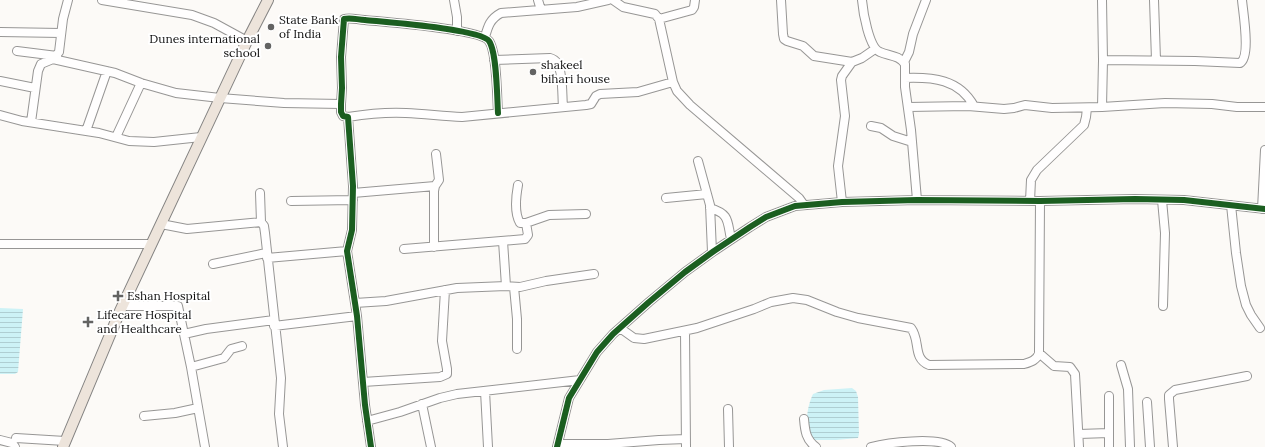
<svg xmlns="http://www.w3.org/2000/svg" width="1265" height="447" font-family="Lora,serif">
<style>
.water{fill:url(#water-rules)}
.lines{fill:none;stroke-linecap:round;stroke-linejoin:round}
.minor-casing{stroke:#979695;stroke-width:10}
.major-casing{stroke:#848382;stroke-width:12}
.minor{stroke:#fffefe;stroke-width:8}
.major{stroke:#ede4db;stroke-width:10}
.cycleway-casing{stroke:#fff;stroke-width:8}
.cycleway{stroke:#1b5e20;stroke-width:6}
.poi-dot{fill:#636362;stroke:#fff;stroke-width:1.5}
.labels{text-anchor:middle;stroke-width:4;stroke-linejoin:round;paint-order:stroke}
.poi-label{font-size:12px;fill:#111;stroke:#fff;text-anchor:start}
</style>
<defs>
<pattern id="water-rules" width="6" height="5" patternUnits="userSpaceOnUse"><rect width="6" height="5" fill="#cdf2f6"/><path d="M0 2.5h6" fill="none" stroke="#afced2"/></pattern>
</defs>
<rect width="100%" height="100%" fill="#fcfaf7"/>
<path class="water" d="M 0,308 L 23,309 L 18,372 L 15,374 L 0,374 Z
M 852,388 L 856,391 L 858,397 L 859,434 L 858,438 L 836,440 L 814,440 C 803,428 807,407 813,394 L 824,390 Z"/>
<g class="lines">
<g class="minor-casing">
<path id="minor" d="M 102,0 L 192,15 L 214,23 L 247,41
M 454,0 L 457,17 L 457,31
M 538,0 L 541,10
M 613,0 L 623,7 L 655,14 L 659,19 L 673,82 L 677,91 L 690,105 L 799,198 L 804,205
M 781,0 L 783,34 L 784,39 L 787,41 L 803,46 L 814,56 L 852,62 L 862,58 L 875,49
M 862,0 C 863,12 869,48 880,52 C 889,56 899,55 905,64 L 905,87 L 911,130 L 917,200
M 1154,0 L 1156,60
M 659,19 L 692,10 L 694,7 L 695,0
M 0,32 L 61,33
M 485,37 C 488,26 490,19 501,13 L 577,7 L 608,0
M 17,51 L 57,56
M 53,59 L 115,73 L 141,83 L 176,93 L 220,98 L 284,103 L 341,104
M 494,60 L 550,58 C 554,59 556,61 558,64 C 563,75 562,95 563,107
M 1103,60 L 1195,61 L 1240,63 C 1251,57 1243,12 1242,0
M 904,62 L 909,52 L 913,34 L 926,0
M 905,78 C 933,77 959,79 974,106
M 0,81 L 35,88
M 908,107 L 968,106 L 1004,109 L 1014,108 L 1025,105 L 1052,108 L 1102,107 L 1103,60 L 1102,0
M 1102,107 L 1165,103 L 1212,104 L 1237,107 L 1265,107
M 0,115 L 22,121 L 99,133 L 129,141 L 154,142 L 201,137
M 348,117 C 367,114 387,112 406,113 C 425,114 443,116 462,117 L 586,105 L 591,104 L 596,96 L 600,94 L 638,92 L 673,82
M 31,122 L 38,71 L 41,64 L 53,59 L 59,52 L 63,19 L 68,0
M 871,126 L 881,128 L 893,136 L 912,142
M 86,131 L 107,71
M 116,137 L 141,83
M 698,161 L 710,205 L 712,252
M 260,193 L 261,222 L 264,226 L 265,233 L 281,378 L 279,414 L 283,447
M 353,193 L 435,186
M 666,198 L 707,194
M 1162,200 L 1165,233 L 1163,306
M 291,201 L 353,200
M 1030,201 L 1031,180 L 1037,170 L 1084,125 L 1086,117 L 1087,108
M 842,202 L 838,166 L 845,116 L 841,80 L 842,76 L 852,62
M 1231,205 L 1236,253 L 1241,286 L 1246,305 L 1251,315 L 1260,328
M 710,208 C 730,214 727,221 731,239
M 1262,209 L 1265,150
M 526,223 L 549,215 L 586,214
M 161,224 L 187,229 L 261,222
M 503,241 L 506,286
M 0,244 L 151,244
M 434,247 L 434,191 L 435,186 L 439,180 L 436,154
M 404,249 L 525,239 L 528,235 L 526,223 L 520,223 C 514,213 516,196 518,185
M 267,258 L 347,251
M 213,264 L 266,253
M 514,287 L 517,319 L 517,349
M 355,303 L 386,301 L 457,288 L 506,286 L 520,287 L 546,281 L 594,274
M 122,306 L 178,306 L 191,367 L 205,447
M 274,326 L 357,316
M 620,328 L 634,338 L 644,339 L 697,328 L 754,309 L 771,302 L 793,298 L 807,300 L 837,312 L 858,318 L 911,328 C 921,341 912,358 929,365 L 1024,364 C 1031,362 1037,360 1039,353 L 1040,201
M 685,331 L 686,447
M 184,334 L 206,329 L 274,320
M 1039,353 L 1054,366 L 1070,367 L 1075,374 L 1079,447
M 1121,365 L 1128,389 L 1130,447
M 191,367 L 224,358 L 231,349 L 242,346
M 363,382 L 440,377 L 447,374 L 447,369 L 442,341 L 445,290
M 485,391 L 488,447
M 1147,402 L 1150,447
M 422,404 L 431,447
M 728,409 L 729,447
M 144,416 L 175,413 L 198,408
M 804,419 C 805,431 806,440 816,447
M 367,421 L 400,412 L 440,398 L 457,394 L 580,380
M 1079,434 L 1109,433
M 16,438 L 65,441
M 0,440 L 12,443 L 15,447
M 558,444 L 608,444 L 659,440 L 686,439
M 371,447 L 365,405 L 357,316 L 347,251 L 352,230 L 353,186 L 348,117 L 343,116 L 341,112 L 341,104 L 342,88 L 341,57 L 344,19 C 351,17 358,20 365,20 C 384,22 480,29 489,41 C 497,52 497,98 498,113
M 557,447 L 569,398 L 597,352 L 613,334 L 649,302 L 685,272 L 714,251 L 750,227 L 766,217 L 787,209 L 795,206 L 842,202 L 917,200 L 1040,201 L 1135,199 L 1184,200 L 1265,209
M 871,447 C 886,443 939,436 951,447
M 1109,447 L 1109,396
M 1173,447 L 1169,399 L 1169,395 L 1175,390 L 1247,376"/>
</g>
<g class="major-casing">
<path id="major" d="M 63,447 L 120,311 L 247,41 L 268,0"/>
</g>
<use href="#minor" class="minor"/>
<use href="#major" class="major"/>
<g class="cycleway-casing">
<path id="cycleway" d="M 371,447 L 365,405 L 357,316 L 347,251 L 352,230 L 353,186 L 348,117 L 343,116 L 341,112 L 341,104 L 342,88 L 341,57 L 344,19 C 351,17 358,20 365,20 C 384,22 480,29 489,41 C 497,52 497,98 498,113
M 557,447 L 569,398 L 597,352 L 613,334 L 649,302 L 685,272 L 714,251 L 750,227 L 766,217 L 787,209 L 795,206 L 842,202 L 917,200 L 1040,201 L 1135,199 L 1184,200 L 1265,209"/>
</g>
<use href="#cycleway" class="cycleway"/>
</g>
<g class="poi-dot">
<circle cx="271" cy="27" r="4"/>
<circle cx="268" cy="46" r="4"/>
<circle cx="533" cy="72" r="4"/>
<path d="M116 290h4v4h4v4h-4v4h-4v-4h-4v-4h4z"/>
<path d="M86 316h4v4h4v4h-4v4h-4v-4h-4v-4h4z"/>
</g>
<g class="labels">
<g class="poi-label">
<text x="279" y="24">State Bank<tspan x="279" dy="14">of India</tspan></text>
<text x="260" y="43" text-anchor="end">Dunes international<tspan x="260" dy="14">school</tspan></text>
<text x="541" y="69">shakeel<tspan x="541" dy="14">bihari house</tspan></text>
<text x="127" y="300">Eshan Hospital</text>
<text x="97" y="319">Lifecare Hospital<tspan x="97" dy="14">and Healthcare</tspan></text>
</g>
</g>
</svg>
